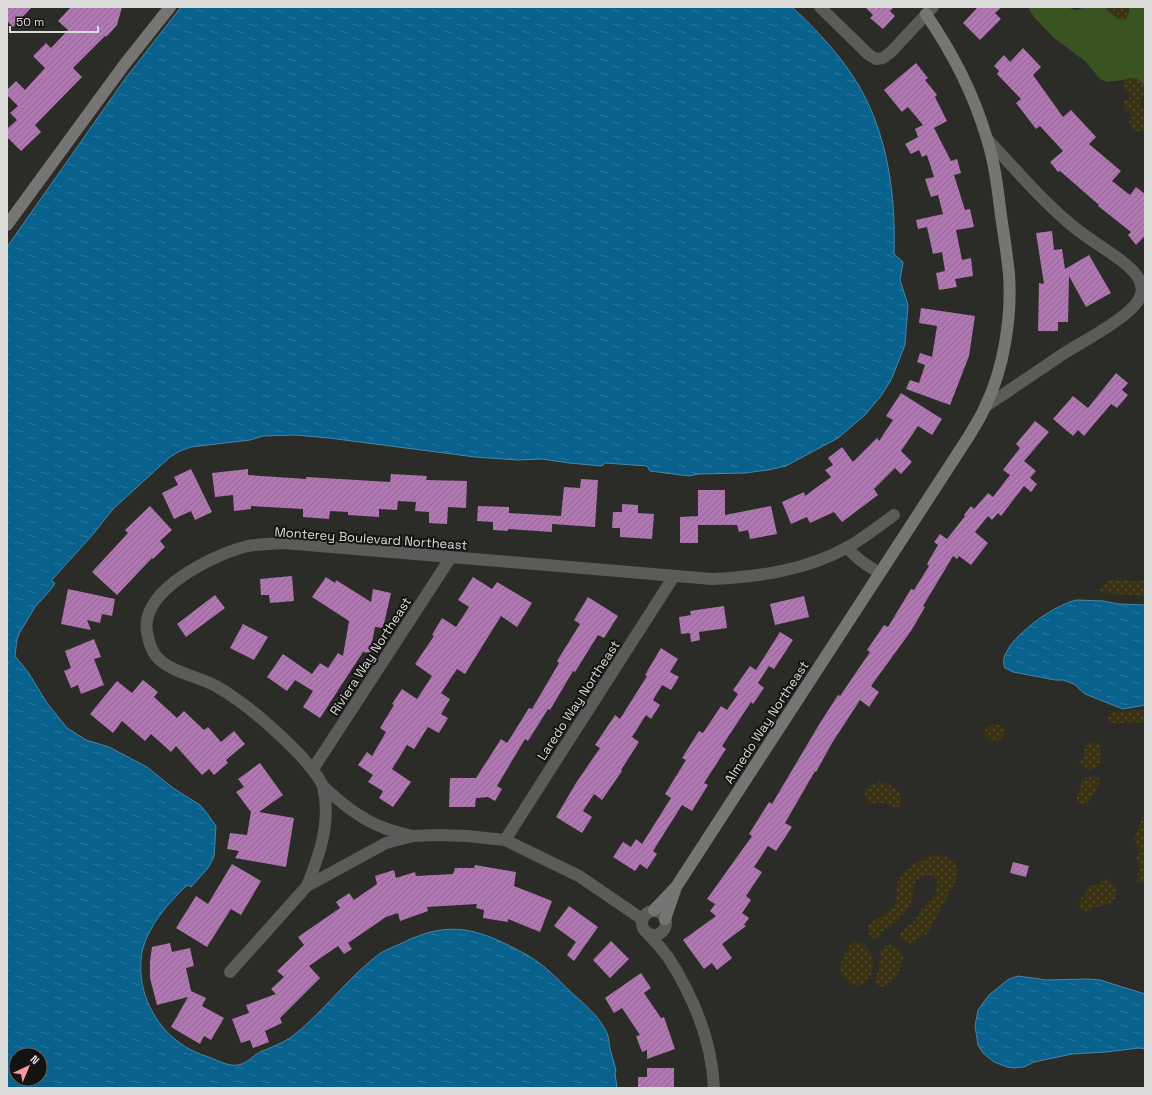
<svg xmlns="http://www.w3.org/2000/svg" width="1152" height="1095" font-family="'Space Grotesk',sans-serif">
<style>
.grass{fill:#395421}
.sand{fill:url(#sand-dots)}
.water{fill:url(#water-ripples);stroke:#4886a4;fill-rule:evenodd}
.building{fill:url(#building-hatch)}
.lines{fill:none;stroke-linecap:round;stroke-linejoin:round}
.street{stroke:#5c5b5a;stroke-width:12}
.secondary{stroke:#777574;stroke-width:12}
.labels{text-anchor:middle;stroke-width:4;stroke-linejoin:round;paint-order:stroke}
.street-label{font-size:13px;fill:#dbdbd9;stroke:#141312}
</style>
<defs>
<pattern id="sand-dots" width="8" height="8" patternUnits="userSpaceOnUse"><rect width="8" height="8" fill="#3a3212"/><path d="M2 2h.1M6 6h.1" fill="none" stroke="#564f34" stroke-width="1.8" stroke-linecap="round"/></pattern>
<pattern id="water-ripples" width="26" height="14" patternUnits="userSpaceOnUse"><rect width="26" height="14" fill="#09618e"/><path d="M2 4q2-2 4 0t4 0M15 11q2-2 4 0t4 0" fill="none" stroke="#2c779d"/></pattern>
<pattern id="building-hatch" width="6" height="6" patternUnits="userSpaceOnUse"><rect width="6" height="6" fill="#b078b0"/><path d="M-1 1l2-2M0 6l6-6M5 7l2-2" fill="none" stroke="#8f688f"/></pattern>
</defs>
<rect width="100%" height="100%" fill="#2b2b28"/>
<path class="grass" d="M 1028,7 L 1069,7 C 1075,13 1080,8 1087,7 C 1093,6 1099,7 1104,7 L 1118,19 L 1129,13 L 1129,7 L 1145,7 L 1145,87 L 1136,78 L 1107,82 L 1100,79 L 1086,62 L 1054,38 L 1034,17 Z"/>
<path class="sand" d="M 1104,7 L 1129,7 C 1128,33 1112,12 1104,7 Z
M 1128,78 L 1136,78 L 1145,86 L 1145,91 L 1141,102 L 1142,107 L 1145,111 L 1145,130 C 1141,133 1137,132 1133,130 L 1129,125 L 1131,114 L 1125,109 L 1123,105 L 1125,101 L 1131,97 L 1131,95 C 1125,91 1123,90 1124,81 Z
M 1111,579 L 1121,581 L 1125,579 L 1136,582 L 1145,579 L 1145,596 L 1100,593 L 1099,590 C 1102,585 1108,584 1111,579 Z
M 1145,710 L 1145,723 C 1141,723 1136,722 1132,722 C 1122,722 1116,727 1107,720 L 1107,716 L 1113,712 Z
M 995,724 L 1000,725 L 1005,730 C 1002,756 967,731 995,724 Z
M 1090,742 L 1098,743 C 1101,748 1101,751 1101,756 C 1101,766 1097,769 1087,770 L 1079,764 L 1080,761 L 1085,755 C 1082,749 1085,746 1090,742 Z
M 1094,776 L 1097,777 L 1100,779 L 1100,783 L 1088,803 L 1080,805 C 1072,798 1080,794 1081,786 C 1081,784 1081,781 1082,779 Z
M 879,781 C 885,781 886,783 891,786 C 900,791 902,794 901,805 L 898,808 L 894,807 L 884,803 L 871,804 L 867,802 L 864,796 L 867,788 L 873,784 L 876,786 Z
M 1145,816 L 1145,883 L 1143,884 L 1137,881 L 1137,877 L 1140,868 L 1136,860 L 1139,850 L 1134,839 L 1140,824 L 1141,819 Z
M 936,855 L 948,857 L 955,863 L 958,872 L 956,880 L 928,933 L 911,943 L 905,942 L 900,938 L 901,932 L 915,921 L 922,908 L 935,895 L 938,883 L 936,879 L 933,876 L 927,875 L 921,877 L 917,880 L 914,885 L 913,897 L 909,907 L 897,922 L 885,929 L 880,937 L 876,939 L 871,937 C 860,920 883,919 891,910 C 898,903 896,895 897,887 C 900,869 921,858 936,855 Z
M 1106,879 C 1117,884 1121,897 1109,904 C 1105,906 1100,906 1096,907 C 1092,909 1089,912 1084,911 C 1081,910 1079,907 1078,904 L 1080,900 L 1086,894 L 1084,890 L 1089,885 L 1097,886 L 1101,881 Z
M 859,941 C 871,947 876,962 871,974 C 869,979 865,982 861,986 C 854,986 844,981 841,974 C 838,966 846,950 851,945 C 853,942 856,942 859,941 Z
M 886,945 C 907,944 905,962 897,975 C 893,980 888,984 882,987 L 878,986 L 875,981 L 881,960 L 880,951 Z"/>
<path class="water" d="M 181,7 L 792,7 C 817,30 842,57 859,86 C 888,136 896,197 894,254 L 903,262 L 900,280 L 908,305 L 905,345 L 891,380 L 881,396 L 865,415 L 838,438 L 786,466 L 768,470 L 745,473 L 699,474 L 689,476 L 650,471 L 647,466 L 605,463 L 602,466 L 569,463 L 542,459 L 518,460 L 475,457 L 329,438 L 295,435 L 263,436 L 250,440 L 191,447 L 180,451 L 170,457 L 113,509 L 94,533 L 51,581 L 55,583 L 52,588 L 35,607 L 20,632 L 17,639 L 15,656 L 28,672 L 47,703 L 67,728 L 86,740 L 109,747 L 147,767 L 173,788 L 200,805 L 206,812 L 216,826 L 214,857 L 208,868 L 191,887 L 188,885 L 184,888 C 167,905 150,924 143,948 C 132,994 162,1043 206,1056 C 215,1059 228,1067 238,1065 C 246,1064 253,1056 260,1052 C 270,1048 280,1044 290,1038 C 321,1015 343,983 373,959 C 381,951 392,948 402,943 C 452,918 481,930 527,955 C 545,965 557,979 572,993 C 585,1005 598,1015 606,1031 C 609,1036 609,1043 610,1049 C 612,1056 614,1063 616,1070 L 615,1073 L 617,1088 L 7,1088 L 7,247 L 125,79 ZM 16,1055 L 40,1055 L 40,1079 L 16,1079 Z
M 1077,600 L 1103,601 L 1119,604 L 1145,605 L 1145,705 L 1123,709 L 1085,694 L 1074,684 L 1063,680 L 1055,680 L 1013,672 L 1005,668 C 1003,663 1003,658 1006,653 C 1014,635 1047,611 1065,604 C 1068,602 1073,601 1077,600 Z
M 1018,976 L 1047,980 L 1087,979 L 1100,980 L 1145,994 L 1145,1049 L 1139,1048 L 1106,1052 L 1072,1054 L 1034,1062 L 1024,1067 L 1014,1068 L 1007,1067 L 994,1062 L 983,1053 L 978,1045 L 975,1026 L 978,1010 L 989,995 L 1009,979 Z"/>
<path class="building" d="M 7,7 L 32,7 L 13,27 L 7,21 Z
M 71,7 L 122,7 L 117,25 L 106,37 L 105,36 L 73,68 L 82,77 L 35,125 L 41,132 L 21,151 L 7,137 L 7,129 L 17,120 L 10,113 L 18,106 L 7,95 L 7,90 L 16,81 L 25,90 L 45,68 L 33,56 L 46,43 L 51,48 L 68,30 L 58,21 Z
M 865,7 L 894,7 L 890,11 L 895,16 L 883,29 L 870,18 L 873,15 Z
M 978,7 L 1002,7 L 995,13 L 1001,19 L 980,40 L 963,23 Z
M 1023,48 L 1041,67 L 1033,75 L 1063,117 L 1071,110 L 1096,137 L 1089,144 L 1121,171 L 1112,181 L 1130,195 L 1136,187 L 1145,194 L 1145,236 L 1136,245 L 1128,235 L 1131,232 L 1098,206 L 1099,205 L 1060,171 L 1058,172 L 1050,162 L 1063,151 L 1040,126 L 1036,129 L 1016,103 L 1021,99 L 997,74 L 999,71 L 994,66 L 1004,55 L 1010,62 Z
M 916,63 L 928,78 L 925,80 L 937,95 L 935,97 L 947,121 L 934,128 L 951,161 L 957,159 L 961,173 L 954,175 L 965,210 L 970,209 L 974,227 L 956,230 L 962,260 L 971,258 L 973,276 L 955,279 L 957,287 L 939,290 L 936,273 L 945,271 L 942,252 L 933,254 L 927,227 L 918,229 L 916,220 L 943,214 L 938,195 L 931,197 L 925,179 L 934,177 L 927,155 L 922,157 L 919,150 L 911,154 L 905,144 L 918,137 L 915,129 L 923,125 L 908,107 L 902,112 L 884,90 Z
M 1052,231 L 1054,250 L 1062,249 L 1065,269 L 1089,255 L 1111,293 L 1086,307 L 1069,276 L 1068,322 L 1058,322 L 1058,331 L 1038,331 L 1039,283 L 1044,284 L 1036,233 Z
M 921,308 L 975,316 L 969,356 L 950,405 L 906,389 L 910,380 L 919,383 L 925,365 L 917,362 L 920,353 L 932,357 L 937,326 L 919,323 Z
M 1116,373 L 1128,383 L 1122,390 L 1128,395 L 1117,408 L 1111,404 L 1084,436 L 1078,430 L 1073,436 L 1053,419 L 1073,396 L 1088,408 Z
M 901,393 L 942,419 L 932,435 L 918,426 L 901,451 L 912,462 L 901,474 L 895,468 L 874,489 L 878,495 L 842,522 L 834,512 L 810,523 L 807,517 L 791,524 L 782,502 L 804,492 L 805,496 L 831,477 L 825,470 L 833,465 L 828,458 L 842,447 L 853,462 L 877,438 L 879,441 L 893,420 L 886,416 Z
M 1035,421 L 1049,432 L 1024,461 L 1036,471 L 1030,478 L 1037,484 L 1031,492 L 1024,486 L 1001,516 L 998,513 L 992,520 L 988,516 L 975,532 L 988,543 L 971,565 L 959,556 L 957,559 L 953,556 L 923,606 L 925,607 L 911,631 L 871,686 L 879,692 L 869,707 L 860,700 L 832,743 L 816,772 L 815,771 L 785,823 L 792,827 L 776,851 L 768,846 L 754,867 L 762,872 L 746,896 L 751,900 L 742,913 L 749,918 L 744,925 L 746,926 L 722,944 L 732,958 L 717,970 L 712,963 L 704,969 L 683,940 L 716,916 L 710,911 L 715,904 L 707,899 L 752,836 L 749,834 L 769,802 L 772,804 L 820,723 L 838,695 L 840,696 L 870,652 L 867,650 L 884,625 L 888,627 L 911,589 L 914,590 L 929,566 L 927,564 L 938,545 L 934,542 L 940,534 L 947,539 L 965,516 L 964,515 L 971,506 L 974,509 L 988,493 L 993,497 L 1010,475 L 1003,470 L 1020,448 L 1016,444 Z
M 191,469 L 212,512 L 195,520 L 191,511 L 174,519 L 162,493 L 178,485 L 174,477 Z
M 248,469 L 248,475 L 306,479 L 306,477 L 390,482 L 391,474 L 427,476 L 426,480 L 467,481 L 466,508 L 448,507 L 447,524 L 429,523 L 429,512 L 415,511 L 416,502 L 398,501 L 397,510 L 379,509 L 379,517 L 348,515 L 348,512 L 330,511 L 329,519 L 303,517 L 303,509 L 251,506 L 251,509 L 234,511 L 233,495 L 215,497 L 212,473 Z
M 581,479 L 598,480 L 595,527 L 552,524 L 552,532 L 508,529 L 508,531 L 493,530 L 493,522 L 477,521 L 478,506 L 509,507 L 509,513 L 561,516 L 564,487 L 580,488 Z
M 698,490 L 725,490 L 725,515 L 771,506 L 777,534 L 750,539 L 748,530 L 739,532 L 737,525 L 698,525 Z
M 622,504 L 638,505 L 638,513 L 654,514 L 652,539 L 620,537 L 620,528 L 612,528 L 613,512 L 622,512 Z
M 150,506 L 172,530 L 160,541 L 165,547 L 153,559 L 152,558 L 117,595 L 92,572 L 128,533 L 125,530 Z
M 698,516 L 698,543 L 680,543 L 680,517 Z
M 292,576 L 294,601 L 270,603 L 269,595 L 261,595 L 260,579 Z
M 326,577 L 335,583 L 336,580 L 371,602 L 373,589 L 391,593 L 383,628 L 375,627 L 370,653 L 363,652 L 320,718 L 303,707 L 313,691 L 295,680 L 287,691 L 267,677 L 283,654 L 312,674 L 320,663 L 328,668 L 338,653 L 343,656 L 349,621 L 312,597 Z
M 473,577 L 492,589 L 497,582 L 532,603 L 517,627 L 501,616 L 465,674 L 457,669 L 441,693 L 450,699 L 441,714 L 448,718 L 439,733 L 428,727 L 414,749 L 407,745 L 392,769 L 411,782 L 393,807 L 379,798 L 383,791 L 368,782 L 373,775 L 358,765 L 367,752 L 372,756 L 386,732 L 380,728 L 394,705 L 392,704 L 402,689 L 417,699 L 432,676 L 415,664 L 434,636 L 432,635 L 442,618 L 456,627 L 469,607 L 458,600 Z
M 68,589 L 115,599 L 112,616 L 102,614 L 100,623 L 87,620 L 91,630 L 61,624 Z
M 215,595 L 225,608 L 186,637 L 177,624 Z
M 804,596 L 809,617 L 775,625 L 770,604 Z
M 588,597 L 618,616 L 604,638 L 598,635 L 575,672 L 573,671 L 550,710 L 548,709 L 528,741 L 525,739 L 497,786 L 502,789 L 495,801 L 488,797 L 476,798 L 475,807 L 449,807 L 450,778 L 476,778 L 501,739 L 507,743 L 529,708 L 532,709 L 559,663 L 557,661 L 580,624 L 574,620 Z
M 724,606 L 727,628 L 699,632 L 700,640 L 691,642 L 690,633 L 681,634 L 679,617 L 691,615 L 690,611 Z
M 243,624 L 268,637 L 254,660 L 230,648 Z
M 780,632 L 793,640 L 774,669 L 769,666 L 758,683 L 764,688 L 753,704 L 751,702 L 722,746 L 726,749 L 704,783 L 708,785 L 692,811 L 682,805 L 653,851 L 657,854 L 647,869 L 640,864 L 635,871 L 613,857 L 623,842 L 631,847 L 636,839 L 642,844 L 671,798 L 665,794 L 686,760 L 682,758 L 699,731 L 703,733 L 721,706 L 727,710 L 738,694 L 733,690 L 750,666 L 756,670 Z
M 94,639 L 101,657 L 94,659 L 104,685 L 81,694 L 78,685 L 71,688 L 64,671 L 71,668 L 65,651 Z
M 661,648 L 678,659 L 670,672 L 679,677 L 671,690 L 662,685 L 653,700 L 660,705 L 651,719 L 646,715 L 632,737 L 639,742 L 621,770 L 622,771 L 602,800 L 594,794 L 583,811 L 592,817 L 582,833 L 556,817 L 576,783 L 600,748 L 595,745 L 615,715 L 620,719 L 647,676 L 645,675 Z
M 143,680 L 158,692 L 154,697 L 177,718 L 184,711 L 204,730 L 208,727 L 221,742 L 234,731 L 245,744 L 226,760 L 228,763 L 214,775 L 209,769 L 202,775 L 176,746 L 171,752 L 151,734 L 145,741 L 122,721 L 113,733 L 90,714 L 117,681 L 132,693 Z
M 260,763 L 283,795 L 259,812 L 294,818 L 286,867 L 235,858 L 239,851 L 227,849 L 230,833 L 247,835 L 251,812 L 236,792 L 244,787 L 238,779 Z
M 1013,862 L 1029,866 L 1026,877 L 1010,873 Z
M 232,864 L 261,881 L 241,915 L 231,909 L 207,947 L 176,928 L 196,896 L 208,904 Z
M 475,865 L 516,872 L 514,886 L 552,901 L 540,932 L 508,919 L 508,922 L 483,918 L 484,910 L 476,908 L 477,904 L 427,907 L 428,911 L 400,921 L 398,913 L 386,917 L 348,943 L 352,949 L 344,954 L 338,946 L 309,966 L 320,978 L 280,1018 L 282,1023 L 265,1031 L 269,1042 L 253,1048 L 250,1040 L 241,1043 L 232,1019 L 249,1013 L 246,1005 L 276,994 L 271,989 L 284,977 L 277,971 L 304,945 L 298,937 L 340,908 L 336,902 L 349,893 L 354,900 L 377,884 L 375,876 L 394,870 L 396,878 L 415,872 L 416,876 L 453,874 L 455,868 L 474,868 Z
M 569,906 L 598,927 L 574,961 L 567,955 L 576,942 L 554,926 Z
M 611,941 L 629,959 L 610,978 L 593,960 Z
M 170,943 L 172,952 L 190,948 L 194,966 L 186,968 L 191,991 L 206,998 L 202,1006 L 224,1018 L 211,1040 L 204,1036 L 200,1044 L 171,1027 L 188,997 L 157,1005 L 150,978 L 150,961 L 152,947 Z
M 641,973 L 651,988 L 644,993 L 661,1018 L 664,1017 L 675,1049 L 647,1059 L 647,1050 L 642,1052 L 636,1036 L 640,1035 L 622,1008 L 614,1013 L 605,998 Z
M 647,1068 L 674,1068 L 674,1088 L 638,1088 L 638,1077 L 647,1077 Z"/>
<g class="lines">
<path class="street" d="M 820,7 L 868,54 L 876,59 L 883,58 L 891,52 L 933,7
M 986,406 C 1013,388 1039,370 1066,352 C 1084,341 1131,316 1139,299 C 1143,292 1142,283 1137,276 C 1126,260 1092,242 1075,228 C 1043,202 1016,170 988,140
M 847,547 C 856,559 867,566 880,573
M 313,769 L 451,557
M 323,786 C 341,803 359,818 382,827 C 391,831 402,833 412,836
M 505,840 L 674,576
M 307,886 C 318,858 329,829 325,798 C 324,795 324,790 323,786 C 319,776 309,766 302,757 C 276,730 249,705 216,686 C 199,677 175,673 161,661 C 152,654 149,643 147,632 C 140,590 214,554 248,546 C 259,544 272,544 284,543 L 712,579 C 759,577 807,570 848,547 C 864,538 879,526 894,515
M642 923a12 12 0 1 1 24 0a12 12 0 1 1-24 0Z
M 648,934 C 655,941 662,949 668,957 C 693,996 712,1041 714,1088
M 230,972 L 307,886 L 386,843 L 413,836 L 438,835 L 467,836 L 505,840 L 579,876 L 642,919"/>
<path class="secondary" d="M 7,225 L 124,65 L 170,7
M 654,910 L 676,887 L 969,436 C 974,427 981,417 985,407 C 1004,369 1012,316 1009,274 C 1007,255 1004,235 1001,216 C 998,191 995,164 987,139 C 973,92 953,54 926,14
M 665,919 L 675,890"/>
</g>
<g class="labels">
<g class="street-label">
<text transform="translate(371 538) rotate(4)" y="5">Monterey Boulevard Northeast</text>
<text transform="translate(370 656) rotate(-57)" y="5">Riviera Way Northeast</text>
<text transform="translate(578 700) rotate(-57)" y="5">Laredo Way Northeast</text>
<text transform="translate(766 722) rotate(-57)" y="5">Almedo Way Northeast</text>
</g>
</g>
<rect width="1152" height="1095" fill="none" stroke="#dbdbd9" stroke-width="16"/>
<g transform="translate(28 1067) rotate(44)"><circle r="19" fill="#141312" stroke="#646362"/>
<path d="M0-3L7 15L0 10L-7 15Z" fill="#f59b9b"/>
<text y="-6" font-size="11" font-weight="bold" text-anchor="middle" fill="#dbdbd9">N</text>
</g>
<path d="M10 26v6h88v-6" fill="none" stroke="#dbdbd9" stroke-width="2"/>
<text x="16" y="26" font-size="12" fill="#dbdbd9" stroke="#141312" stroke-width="3" paint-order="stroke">50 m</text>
</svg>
